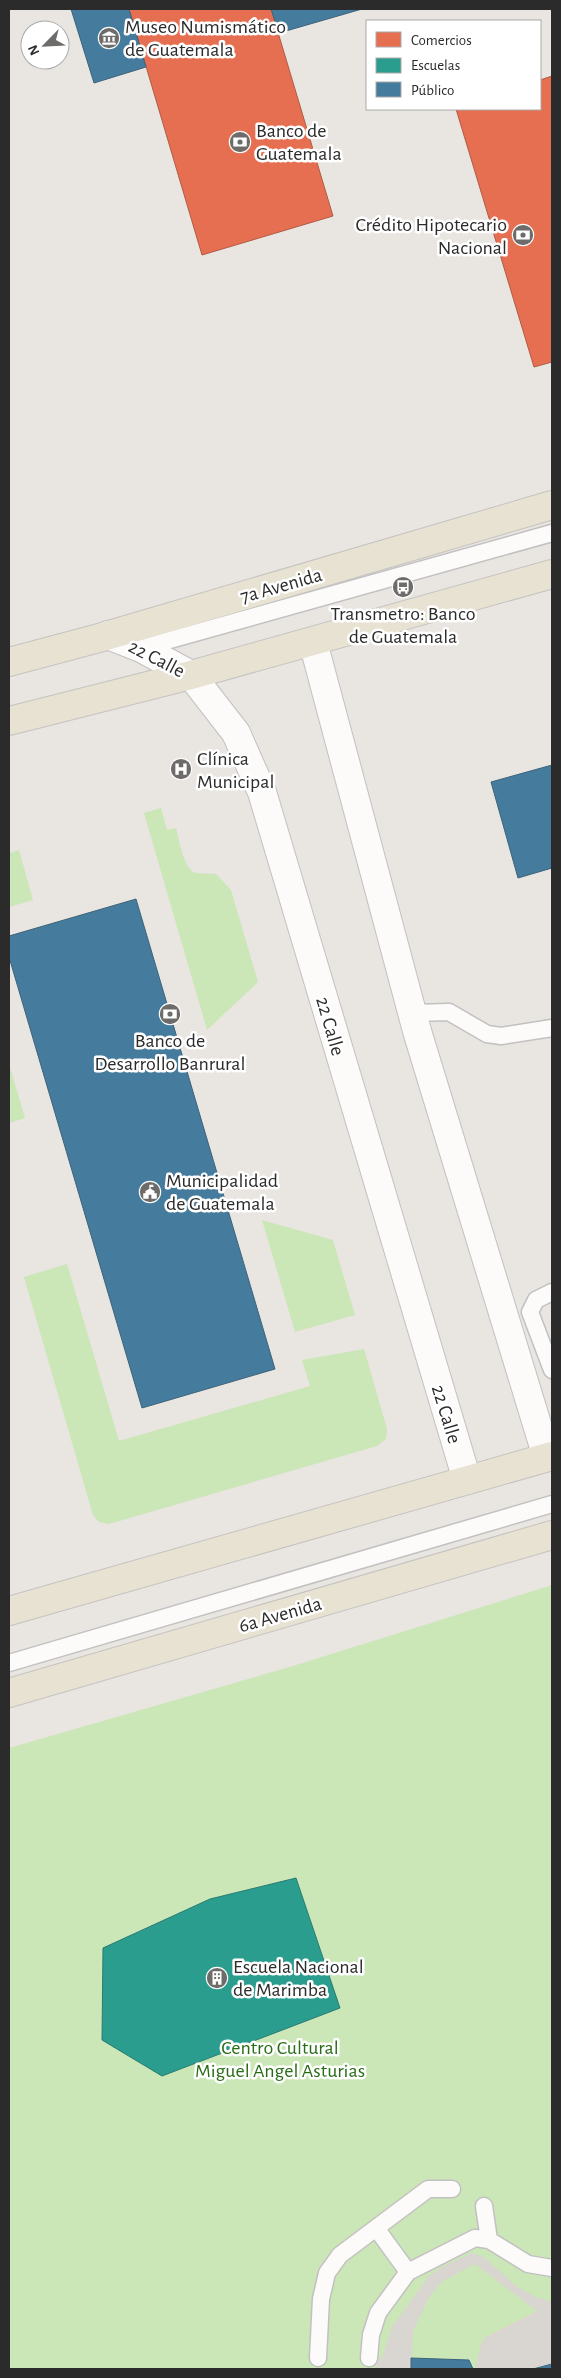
<svg xmlns="http://www.w3.org/2000/svg" width="561" height="2378" font-family="'Alegreya Sans',sans-serif">
<style>
.green{fill:#cbe6b7}
.plaza{fill:#d9d5d0}
.shops{fill:#e76f51;stroke:#af5b46}
.schools{fill:#2a9d8f;stroke:#2a7b71}
.public{fill:#457b9d;stroke:#3d637b}
.lines{fill:none;stroke-linecap:round;stroke-linejoin:round}
.service-casing{stroke:#c2c1c2;stroke-width:19}
.minor-casing{stroke:#c2c1c2;stroke-width:30}
.primary-casing{stroke:#c5c3c1;stroke-width:30}
.service{stroke:#fcfbfa;stroke-width:16}
.minor{stroke:#fcfbfa;stroke-width:28}
.primary{stroke:#e8e2d2;stroke-width:28}
.labels{text-anchor:middle;stroke-width:5;stroke-linejoin:round;paint-order:stroke}
.poi-label{font-size:20px;fill:#2b2b2b;stroke:#fff;text-anchor:start}
.street-label{font-size:20px;fill:#2b2b2b;stroke:#fff}
.park-label{font-size:20px;fill:#296c16;stroke:#fff}
</style>
<rect width="100%" height="100%" fill="#e9e5e0"/>
<path class="green" d="M 161,808 L 167,830 L 176,828 C 179,839 184,871 196,873 C 203,874 210,873 216,874 L 231,890 L 258,982 L 207,1030 L 144,813 Z
M 19,850 L 33,900 L 9,907 L 9,853 Z
M 9,1064 L 25,1118 L 9,1123 Z
M 262,1220 L 333,1240 L 355,1315 L 295,1332 Z
M 67,1264 L 119,1441 L 310,1386 L 302,1360 L 364,1349 L 387,1429 L 386,1439 L 377,1446 L 109,1524 L 99,1522 L 93,1515 L 24,1277 Z
M 552,1585 L 552,2369 L 9,2369 L 9,1748 L 293,1666 Z"/>
<path class="plaza" d="M 472,2253 L 484,2257 L 516,2286 L 536,2297 L 552,2302 L 552,2364 L 533,2369 L 475,2369 L 481,2345 L 486,2337 L 537,2311 L 475,2264 L 441,2282 L 428,2299 L 413,2331 L 411,2369 L 376,2369 L 375,2358 L 382,2358 L 392,2327 L 429,2276 L 442,2267 Z"/>
<path class="shops" d="M 129,9 L 271,9 L 333,216 L 202,255 Z
M 552,76 L 552,362 L 534,367 L 456,109 L 540,109 L 540,80 Z"/>
<path class="schools" d="M 296,1878 L 340,2008 L 162,2076 L 102,2040 L 103,1948 L 210,1899 Z"/>
<path class="public" d="M 71,9 L 129,9 L 146,67 L 94,83 Z
M 271,9 L 362,9 L 279,33 Z
M 552,765 L 552,868 L 518,878 L 491,782 Z
M 136,899 L 275,1369 L 142,1408 L 9,957 L 9,936 Z
M 411,2358 L 469,2360 L 473,2369 L 411,2369 Z
M 552,2364 L 552,2369 L 533,2369 Z"/>
<g class="lines">
<g class="service-casing">
<path id="service" d="M 141,648 L 552,533
M 413,1013 L 449,1012 L 487,1034 L 501,1036 L 552,1028
M 552,1292 L 536,1300 L 530,1312 L 552,1370
M 9,1663 L 552,1504
M 484,2206 L 489,2240
M 376,2228 L 408,2272
M 318,2358 L 321,2299 L 327,2273 L 340,2255 L 428,2189 L 452,2189
M 369,2358 L 371,2335 L 378,2313 L 408,2272 L 475,2238 L 489,2240 L 528,2264 L 552,2268"/>
</g>
<g class="minor-casing">
<path id="minor" d="M 108,635 L 141,648 L 191,675 L 236,733 L 262,792 L 467,1480
M 313,642 L 417,1031 L 547,1457"/>
</g>
<g class="primary-casing">
<path id="primary" d="M 9,662 L 99,638 L 552,505
M 9,721 L 191,675 L 552,574
M 9,1611 L 552,1456
M 9,1693 L 552,1535"/>
</g>
<use href="#service" class="service"/>
<use href="#minor" class="minor"/>
<use href="#primary" class="primary"/>
</g>
<defs>
<g id="museum-disc" transform="scale(1.125)"><circle r="9.5" fill="#6e6c6a" stroke="#fff"/><path d="M0-6L6-3V-2H-6V-3ZM-5-1h2V3h-2ZM-1-1h2V3h-2ZM3-1h2V3H3ZM-6 4H6V6H-6Z" fill="#fff"/></g>
<g id="bank-disc" transform="scale(1.125)"><circle r="9.5" fill="#6e6c6a" stroke="#fff"/><path d="M-6-4H6V4H-6ZM0-2.3a2.3 2.3 0 1 0 0 4.6a2.3 2.3 0 1 0 0-4.6Z" fill="#fff"/></g>
<g id="bus-disc" transform="scale(1.125)"><circle r="9.5" fill="#6e6c6a" stroke="#fff"/><path d="M-5-6H5V4H4V6H2V4H-2V6H-4V4H-5ZM-3.5-4V0h7V-4ZM-3.5 1.2v1.5H-2V1.2ZM2 1.2v1.5H3.5V1.2Z" fill="#fff"/></g>
<g id="hospital-disc" transform="scale(1.125)"><circle r="9.5" fill="#6e6c6a" stroke="#fff"/><path d="M-5-5h3v3.5h4V-5h3V5h-3V1.5h-4V5h-3Z" fill="#fff"/></g>
<g id="civic-disc" transform="scale(1.125)"><circle r="9.5" fill="#6e6c6a" stroke="#fff"/><path d="M-.6-6.5H3V-4.5H.6V-3L4-1V1h2V6H-6V1h2V-1L-.6-3ZM-1.2 2.5V6h2.4V2.5Z" fill="#fff"/></g>
<g id="building-disc" transform="scale(1.125)"><circle r="9.5" fill="#6e6c6a" stroke="#fff"/><path d="M-4-6H4V6H1V3H-1V6H-4ZM-2.5-4.3h1.7v1.8h-1.7ZM.8-4.3h1.7v1.8H.8ZM-2.5-1h1.7V.8h-1.7ZM.8-1h1.7V.8H.8Z" fill="#fff"/></g>
</defs>
<g fill-rule="evenodd">
<use href="#museum-disc" x="109" y="38"/>
<use href="#bank-disc" x="240" y="142"/>
<use href="#bank-disc" x="523" y="235"/>
<use href="#bus-disc" x="403" y="587"/>
<use href="#hospital-disc" x="181" y="769"/>
<use href="#bank-disc" x="170" y="1014"/>
<use href="#civic-disc" x="150" y="1192"/>
<use href="#building-disc" x="217" y="1978"/>
</g>
<g class="labels">
<g class="poi-label">
<text x="125" y="33">Museo Numismático<tspan x="125" dy="23">de Guatemala</tspan></text>
<text x="256" y="137">Banco de<tspan x="256" dy="23">Guatemala</tspan></text>
<text x="507" y="231" text-anchor="end">Crédito Hipotecario<tspan x="507" dy="23">Nacional</tspan></text>
<text x="403" y="620" text-anchor="middle">Transmetro: Banco<tspan x="403" dy="23">de Guatemala</tspan></text>
<text x="197" y="765">Clínica<tspan x="197" dy="23">Municipal</tspan></text>
<text x="170" y="1047" text-anchor="middle">Banco de<tspan x="170" dy="23">Desarrollo Banrural</tspan></text>
<text x="166" y="1187">Municipalidad<tspan x="166" dy="23">de Guatemala</tspan></text>
<text x="233" y="1973">Escuela Nacional<tspan x="233" dy="23">de Marimba</tspan></text>
</g>
<g class="street-label">
<text transform="translate(281 585) rotate(-16)" y="7">7a Avenida</text>
<text transform="translate(157 658) rotate(27)" y="7">22 Calle</text>
<text transform="translate(331 1026) rotate(74)" y="7">22 Calle</text>
<text transform="translate(447 1414) rotate(73)" y="7">22 Calle</text>
<text transform="translate(280 1614) rotate(-16)" y="7">6a Avenida</text>
</g>
<g class="park-label">
<text x="280" y="2054">Centro Cultural<tspan x="280" dy="23">Miguel Angel Asturias</tspan></text>
</g>
</g>
<rect width="561" height="2378" fill="none" stroke="#2b2b2b" stroke-width="20"/>
<rect x="366" y="20" width="175" height="90" fill="#ffffff" stroke="#aaaaaa"/>
<rect x="376" y="32" width="25" height="15" fill="#e76f51" stroke="#aaaaaa"/>
<text x="411" y="45" font-size="15" fill="#2b2b2b">Comercios</text>
<rect x="376" y="58" width="25" height="15" fill="#2a9d8f" stroke="#aaaaaa"/>
<text x="411" y="70" font-size="15" fill="#2b2b2b">Escuelas</text>
<rect x="376" y="82" width="25" height="15" fill="#457b9d" stroke="#aaaaaa"/>
<text x="411" y="95" font-size="15" fill="#2b2b2b">Público</text>
<g transform="translate(45 45) rotate(246)"><circle r="24" fill="#ffffff" stroke="#aaaaaa"/>
<path d="M0-4L9 19L0 12L-9 19Z" fill="#6e6c6a"/>
<text y="-8" font-size="14" font-weight="bold" text-anchor="middle" fill="#2b2b2b">N</text>
</g>
</svg>
